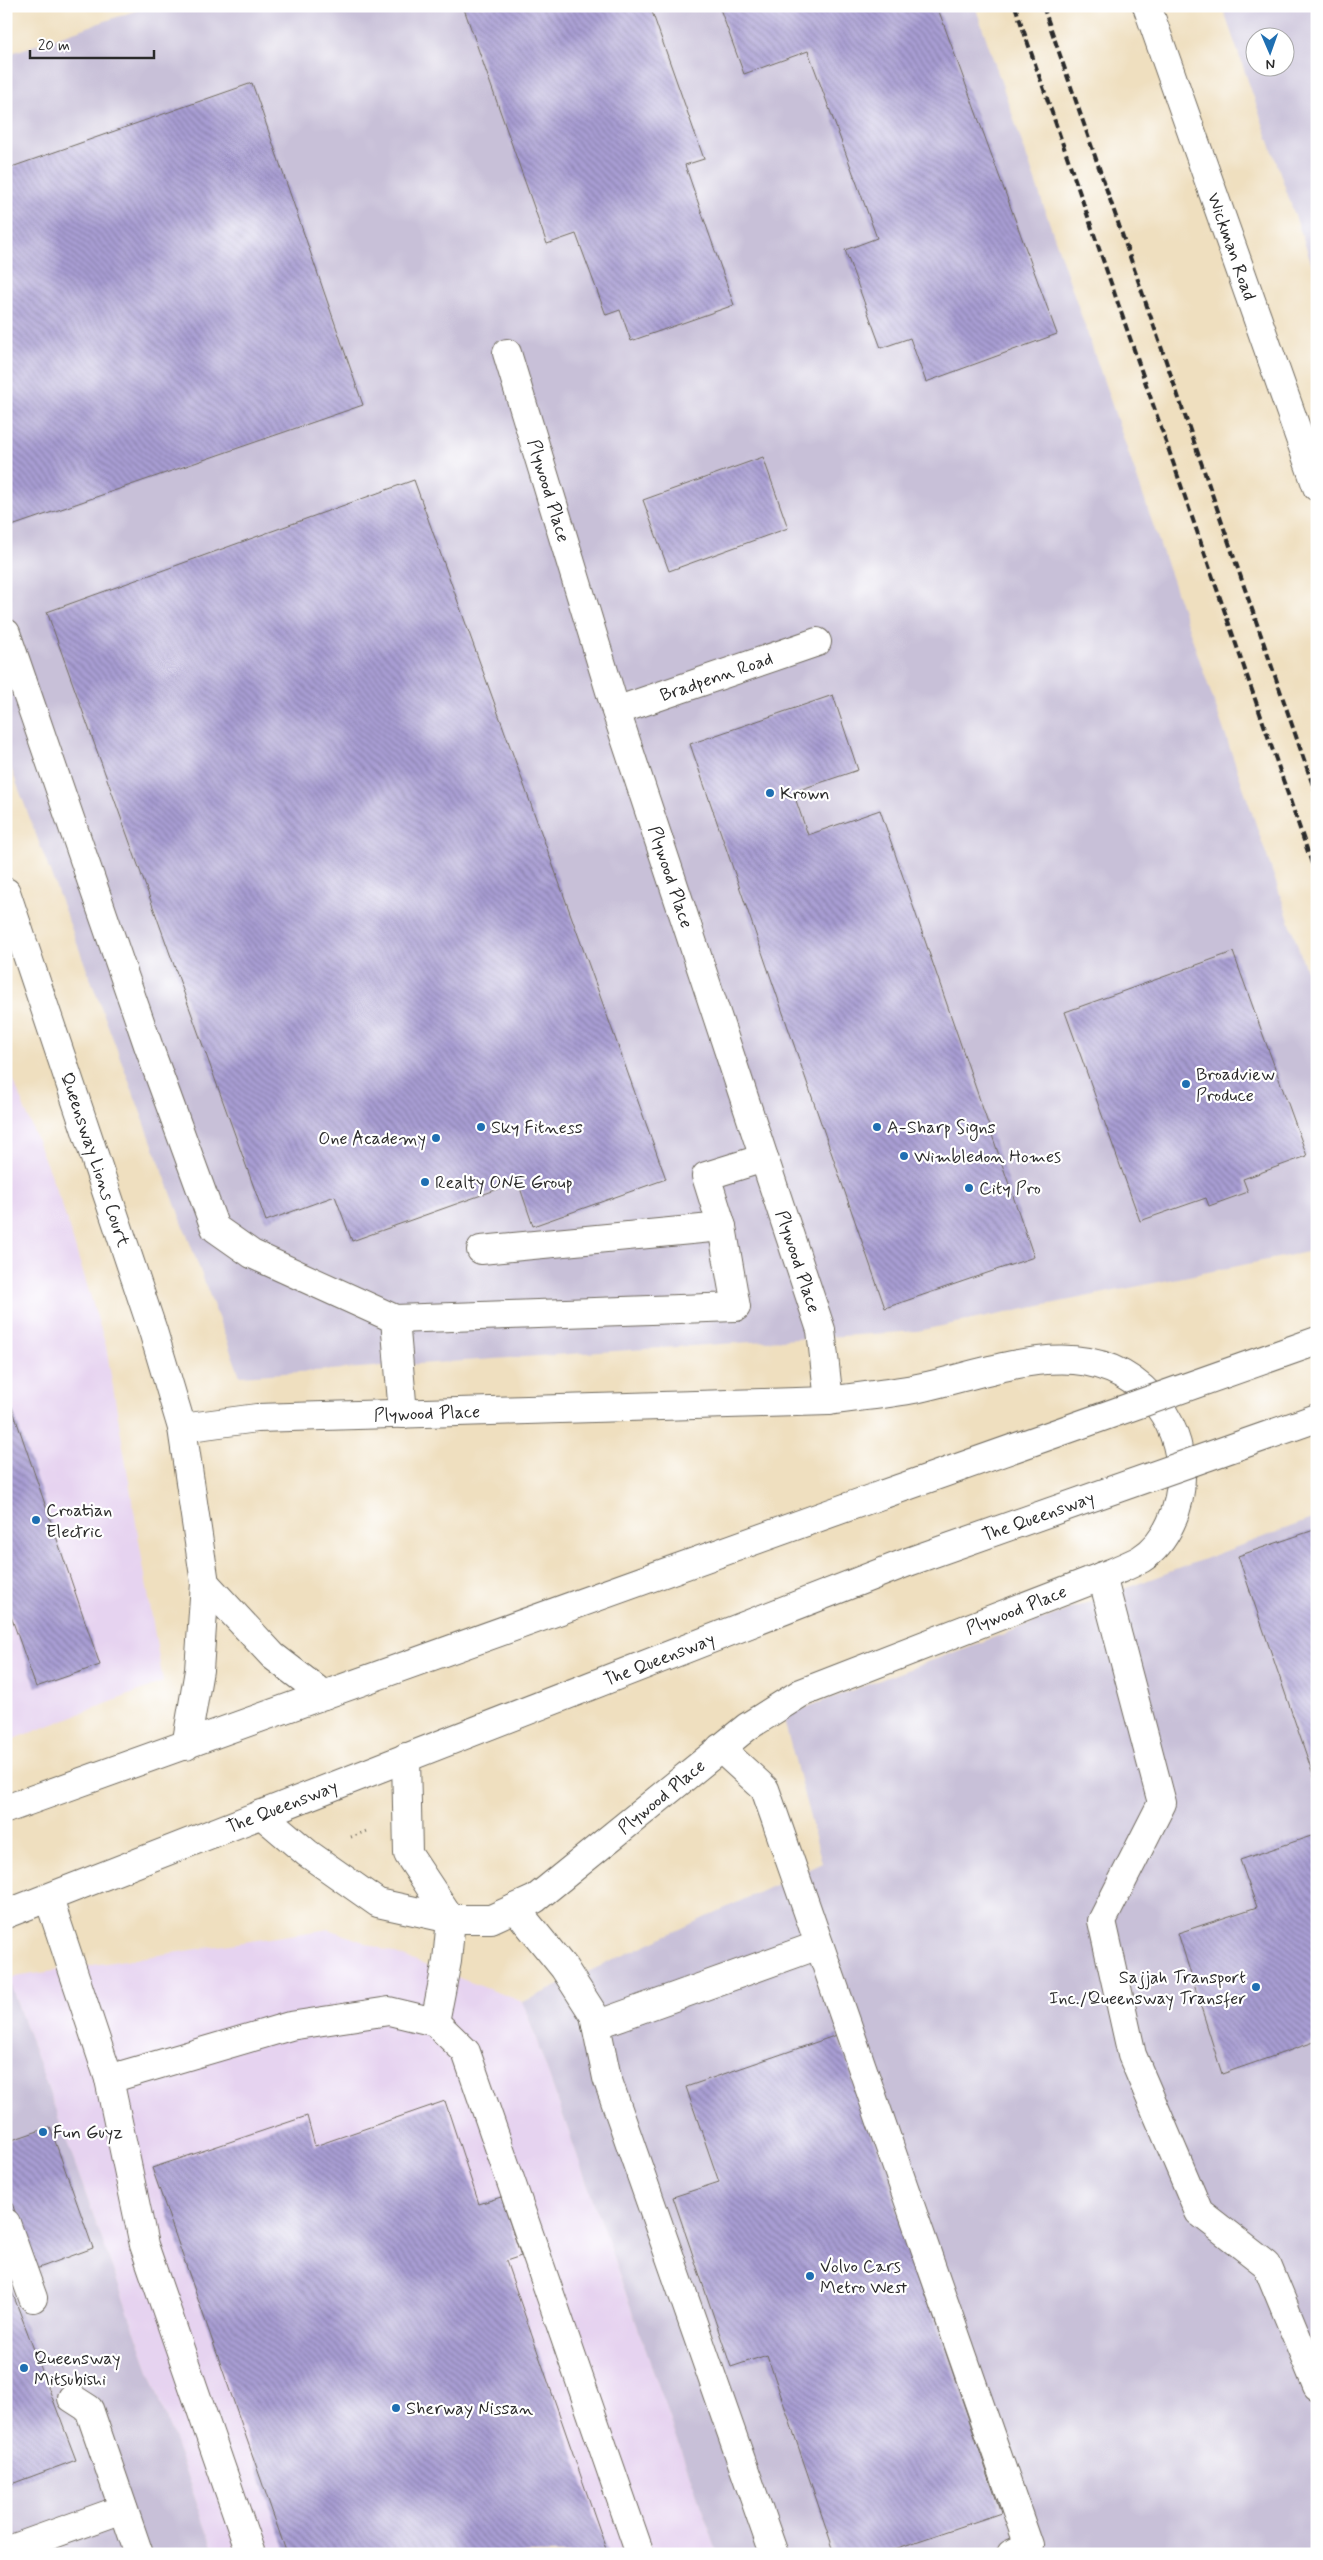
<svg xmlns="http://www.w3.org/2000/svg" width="1323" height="2560" font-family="Mynerve,sans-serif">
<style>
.built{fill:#e6d3f0}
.industrial{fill:#c8c0d8;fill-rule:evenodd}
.building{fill:url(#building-back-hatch)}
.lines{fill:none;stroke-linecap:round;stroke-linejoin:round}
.minor-casing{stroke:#706a5f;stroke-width:30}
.major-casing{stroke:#706a5f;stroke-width:30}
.path{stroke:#706a5f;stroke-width:3;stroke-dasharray:1 4;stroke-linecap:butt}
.minor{stroke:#fff;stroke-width:28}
.major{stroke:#fff;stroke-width:28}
.rail{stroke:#2b2b2b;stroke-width:4;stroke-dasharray:8 4;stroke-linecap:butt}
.major-bridge-casing{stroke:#706a5f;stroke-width:30;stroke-linecap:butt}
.major-bridge{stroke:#fff;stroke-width:28}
.poi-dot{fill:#1f6fb2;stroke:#fff;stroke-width:2}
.labels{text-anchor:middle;stroke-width:4.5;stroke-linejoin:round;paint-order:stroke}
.street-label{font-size:18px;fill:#2b2b2b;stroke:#fff}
.poi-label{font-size:18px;fill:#2b2b2b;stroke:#fff;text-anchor:start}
</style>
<defs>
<pattern id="building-back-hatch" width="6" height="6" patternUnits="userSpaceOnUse" patternTransform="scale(1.25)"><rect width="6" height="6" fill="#a89dd3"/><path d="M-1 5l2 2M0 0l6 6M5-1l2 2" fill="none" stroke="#8980ab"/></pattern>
</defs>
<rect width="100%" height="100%" fill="#fff"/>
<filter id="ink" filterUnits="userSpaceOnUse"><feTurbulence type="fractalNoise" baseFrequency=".02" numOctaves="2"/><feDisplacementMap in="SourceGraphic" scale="10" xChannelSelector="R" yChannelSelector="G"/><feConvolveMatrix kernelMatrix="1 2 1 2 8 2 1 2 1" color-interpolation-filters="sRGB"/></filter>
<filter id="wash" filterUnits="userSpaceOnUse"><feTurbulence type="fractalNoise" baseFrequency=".0096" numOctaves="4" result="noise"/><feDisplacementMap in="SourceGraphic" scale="20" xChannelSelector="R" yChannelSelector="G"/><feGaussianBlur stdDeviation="1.12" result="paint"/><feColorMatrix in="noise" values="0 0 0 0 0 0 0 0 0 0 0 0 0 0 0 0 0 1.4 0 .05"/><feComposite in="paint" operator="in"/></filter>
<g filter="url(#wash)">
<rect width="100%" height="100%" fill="#efdfbf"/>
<path class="built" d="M 6,1061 L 61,1202 L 106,1346 L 163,1682 L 6,1742 Z
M 329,1929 L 523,2002 L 718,2554 L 215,2554 L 8,1978 Z"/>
<path class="industrial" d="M 149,6 L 975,6 L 1317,1002 L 1317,1250 L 917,1331 L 240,1376 L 6,755 L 6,55 Z
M 1222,6 L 1317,6 L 1317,279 ZM 1256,38 L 1286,38 L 1286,68 L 1256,68 Z
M 1317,1517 L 1317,2554 L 718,2554 L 523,2002 L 822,1863 L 783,1716 Z
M 8,1978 L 215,2554 L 6,2554 L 6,1979 Z"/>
<g id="blocks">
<path class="building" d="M 463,6 L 650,6 L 704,159 L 685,165 L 734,305 L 631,341 L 620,310 L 606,315 L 576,234 L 547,244 Z
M 719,6 L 937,6 L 1057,334 L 926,382 L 910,338 L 881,348 L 845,250 L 877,238 L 808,51 L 744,74 Z
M 252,83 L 363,405 L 6,528 L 6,169 Z
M 763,457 L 788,528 L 669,571 L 643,500 Z
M 414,480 L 666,1179 L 533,1226 L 518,1182 L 352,1241 L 335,1196 L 266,1221 L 47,612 Z
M 833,695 L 858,770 L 793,792 L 808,835 L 880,810 L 1034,1257 L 885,1308 L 690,744 Z
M 1233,952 L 1307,1156 L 1243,1179 L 1248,1192 L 1209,1206 L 1206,1198 L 1140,1221 L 1065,1012 Z
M 7,1393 L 100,1665 L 36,1687 L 6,1602 Z
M 1317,1529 L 1317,1783 L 1316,1783 L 1238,1556 Z
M 1317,1834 L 1317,2041 L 1222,2074 L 1178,1933 L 1257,1907 L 1240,1860 Z
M 837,2035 L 1001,2513 L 880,2554 L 835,2554 L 767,2355 L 731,2367 L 673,2197 L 719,2182 L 686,2087 Z
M 445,2101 L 479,2204 L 501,2197 L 521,2256 L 506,2261 L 608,2554 L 287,2554 L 152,2168 L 307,2116 L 315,2146 Z
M 50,2127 L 93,2248 L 36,2269 L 6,2187 L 6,2142 Z
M 6,2276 L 76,2460 L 6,2486 Z"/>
</g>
</g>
<g filter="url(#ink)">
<use href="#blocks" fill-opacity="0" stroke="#706a5f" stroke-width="1"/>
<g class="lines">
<g class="minor-casing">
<g id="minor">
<path id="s1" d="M 1147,6 L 1317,487"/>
<path id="s2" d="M 507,353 L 616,711 L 821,1330 L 829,1401"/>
<path d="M 6,633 L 148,1045 L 215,1228 L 252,1254 L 395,1319"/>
<path id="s3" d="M 616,711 L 817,642"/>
<path id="s4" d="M 6,892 L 153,1331 L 182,1428 L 205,1583"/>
<path d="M 722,1227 L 706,1176 L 764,1158"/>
<path d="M 403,1414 L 395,1319 L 736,1307 L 722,1227 L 481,1250"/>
<path d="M 1102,1576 L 1162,1803 L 1102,1921 L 1132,2055 L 1199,2212 L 1267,2265 L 1317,2386"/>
<path d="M 720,1748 L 765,1789 L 1029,2546 L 1011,2554"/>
<path id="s5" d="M 49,1899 L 109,2079 L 290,2026 L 389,2011 L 435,2022 L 447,1961 L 451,1919 L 491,1919 L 535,1899 L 747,1727 L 801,1693 L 1113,1572 C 1122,1568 1132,1564 1141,1559 C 1167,1543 1181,1507 1181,1477 C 1181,1447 1172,1420 1151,1397 C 1089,1330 999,1370 923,1387 C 892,1394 860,1396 829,1401 L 257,1418 L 182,1428"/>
<path d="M 515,1908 L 564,1968 L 594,2015 L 607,2078 L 774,2554"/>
<path d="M 435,2022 L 466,2052 L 640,2554"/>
<path d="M 596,2025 L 819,1945"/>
<path d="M 109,2079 L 144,2245 L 251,2554"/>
<path d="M 6,2223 L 33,2298"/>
<path d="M 72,2398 L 89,2409 L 139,2554"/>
<path d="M 6,2551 L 123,2509"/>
</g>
</g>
<g class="major-casing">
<g id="major">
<path d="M 205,1583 L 273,1656 L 324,1695"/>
<path d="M 186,1746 L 199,1670 L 205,1583"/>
<path d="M 406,1757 L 408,1854 L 451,1919"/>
<path d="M 6,1809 L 884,1494"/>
<path d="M 261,1814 L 307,1853 L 378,1903 L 451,1919"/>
<path id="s6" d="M 6,1914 L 908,1562"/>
</g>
</g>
<path class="path" d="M 351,1837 L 369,1830"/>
<use href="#minor" class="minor"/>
<use href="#major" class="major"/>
<path class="rail" d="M 1015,6 L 1317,878
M 1043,6 L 1317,797"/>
<g class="major-bridge-casing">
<g id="major-bridge">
<path d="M 884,1494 L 1317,1341"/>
<path id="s7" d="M 908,1562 L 1317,1418"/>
</g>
</g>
<use href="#major-bridge" class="major-bridge"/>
</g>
</g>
<g class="poi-dot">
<circle cx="770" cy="793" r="5"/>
<circle cx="1186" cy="1084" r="5"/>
<circle cx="481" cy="1127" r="5"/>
<circle cx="877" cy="1127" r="5"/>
<circle cx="436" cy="1138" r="5"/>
<circle cx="904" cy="1156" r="5"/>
<circle cx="425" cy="1182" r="5"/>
<circle cx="969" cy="1188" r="5"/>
<circle cx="36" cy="1520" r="5"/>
<circle cx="1256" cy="1987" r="5"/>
<circle cx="43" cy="2132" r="5"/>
<circle cx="810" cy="2276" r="5"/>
<circle cx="24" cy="2368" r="5"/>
<circle cx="396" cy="2408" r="5"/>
</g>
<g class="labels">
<g class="street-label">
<text dy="6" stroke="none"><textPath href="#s1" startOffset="255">Wickman Road</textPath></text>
<text dy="6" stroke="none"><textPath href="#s2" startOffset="144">Plywood Place</textPath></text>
<text dy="6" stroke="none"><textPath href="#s3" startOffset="106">Bradpenn Road</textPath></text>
<text dy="6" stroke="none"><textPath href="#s2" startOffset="549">Plywood Place</textPath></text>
<text dy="6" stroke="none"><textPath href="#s4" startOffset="282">Queensway Lions Court</textPath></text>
<text dy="6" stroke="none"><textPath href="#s2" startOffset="954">Plywood Place</textPath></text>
<text transform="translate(427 1413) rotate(-2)" y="6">Plywood Place</text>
<text dy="6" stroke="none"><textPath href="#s7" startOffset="138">The Queensway</textPath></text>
<text dy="6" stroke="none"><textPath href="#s5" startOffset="1286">Plywood Place</textPath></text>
<text dy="6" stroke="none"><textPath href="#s6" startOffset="701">The Queensway</textPath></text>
<text dy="6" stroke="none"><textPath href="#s5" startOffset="881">Plywood Place</textPath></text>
<text dy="6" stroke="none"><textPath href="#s6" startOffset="296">The Queensway</textPath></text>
</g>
<g class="poi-label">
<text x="780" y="799">Krown</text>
<text x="1196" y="1080">Broadview<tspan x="1196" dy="21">Produce</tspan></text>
<text x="491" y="1133">Sky Fitness</text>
<text x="887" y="1133">A-Sharp Signs</text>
<text x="426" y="1144" text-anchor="end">One Academy</text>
<text x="914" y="1162">Wimbledon Homes</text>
<text x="435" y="1188">Realty ONE Group</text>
<text x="979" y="1194">City Pro</text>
<text x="46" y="1516">Croatian<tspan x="46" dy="21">Electric</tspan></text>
<text x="1246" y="1983" text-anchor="end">Sajjah Transport<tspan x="1246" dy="21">Inc./Queensway Transfer</tspan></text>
<text x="53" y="2138">Fun Guyz</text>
<text x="820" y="2272">Volvo Cars<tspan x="820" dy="21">Metro West</tspan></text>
<text x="34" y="2364">Queensway<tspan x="34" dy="21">Mitsubishi</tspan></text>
<text x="406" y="2414">Sherway Nissan</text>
</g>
</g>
<rect width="1323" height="2560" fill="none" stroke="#fff" stroke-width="25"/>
<g transform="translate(1270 52) rotate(178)"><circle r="24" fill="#ffffff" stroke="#aaaaaa"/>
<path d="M0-4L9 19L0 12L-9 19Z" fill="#1f6fb2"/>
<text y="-8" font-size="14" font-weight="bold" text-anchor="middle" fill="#2b2b2b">N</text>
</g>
<path d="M30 50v8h124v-8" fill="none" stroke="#2b2b2b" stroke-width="2.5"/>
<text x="38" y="50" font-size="15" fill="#2b2b2b" stroke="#ffffff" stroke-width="4" paint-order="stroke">20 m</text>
</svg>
